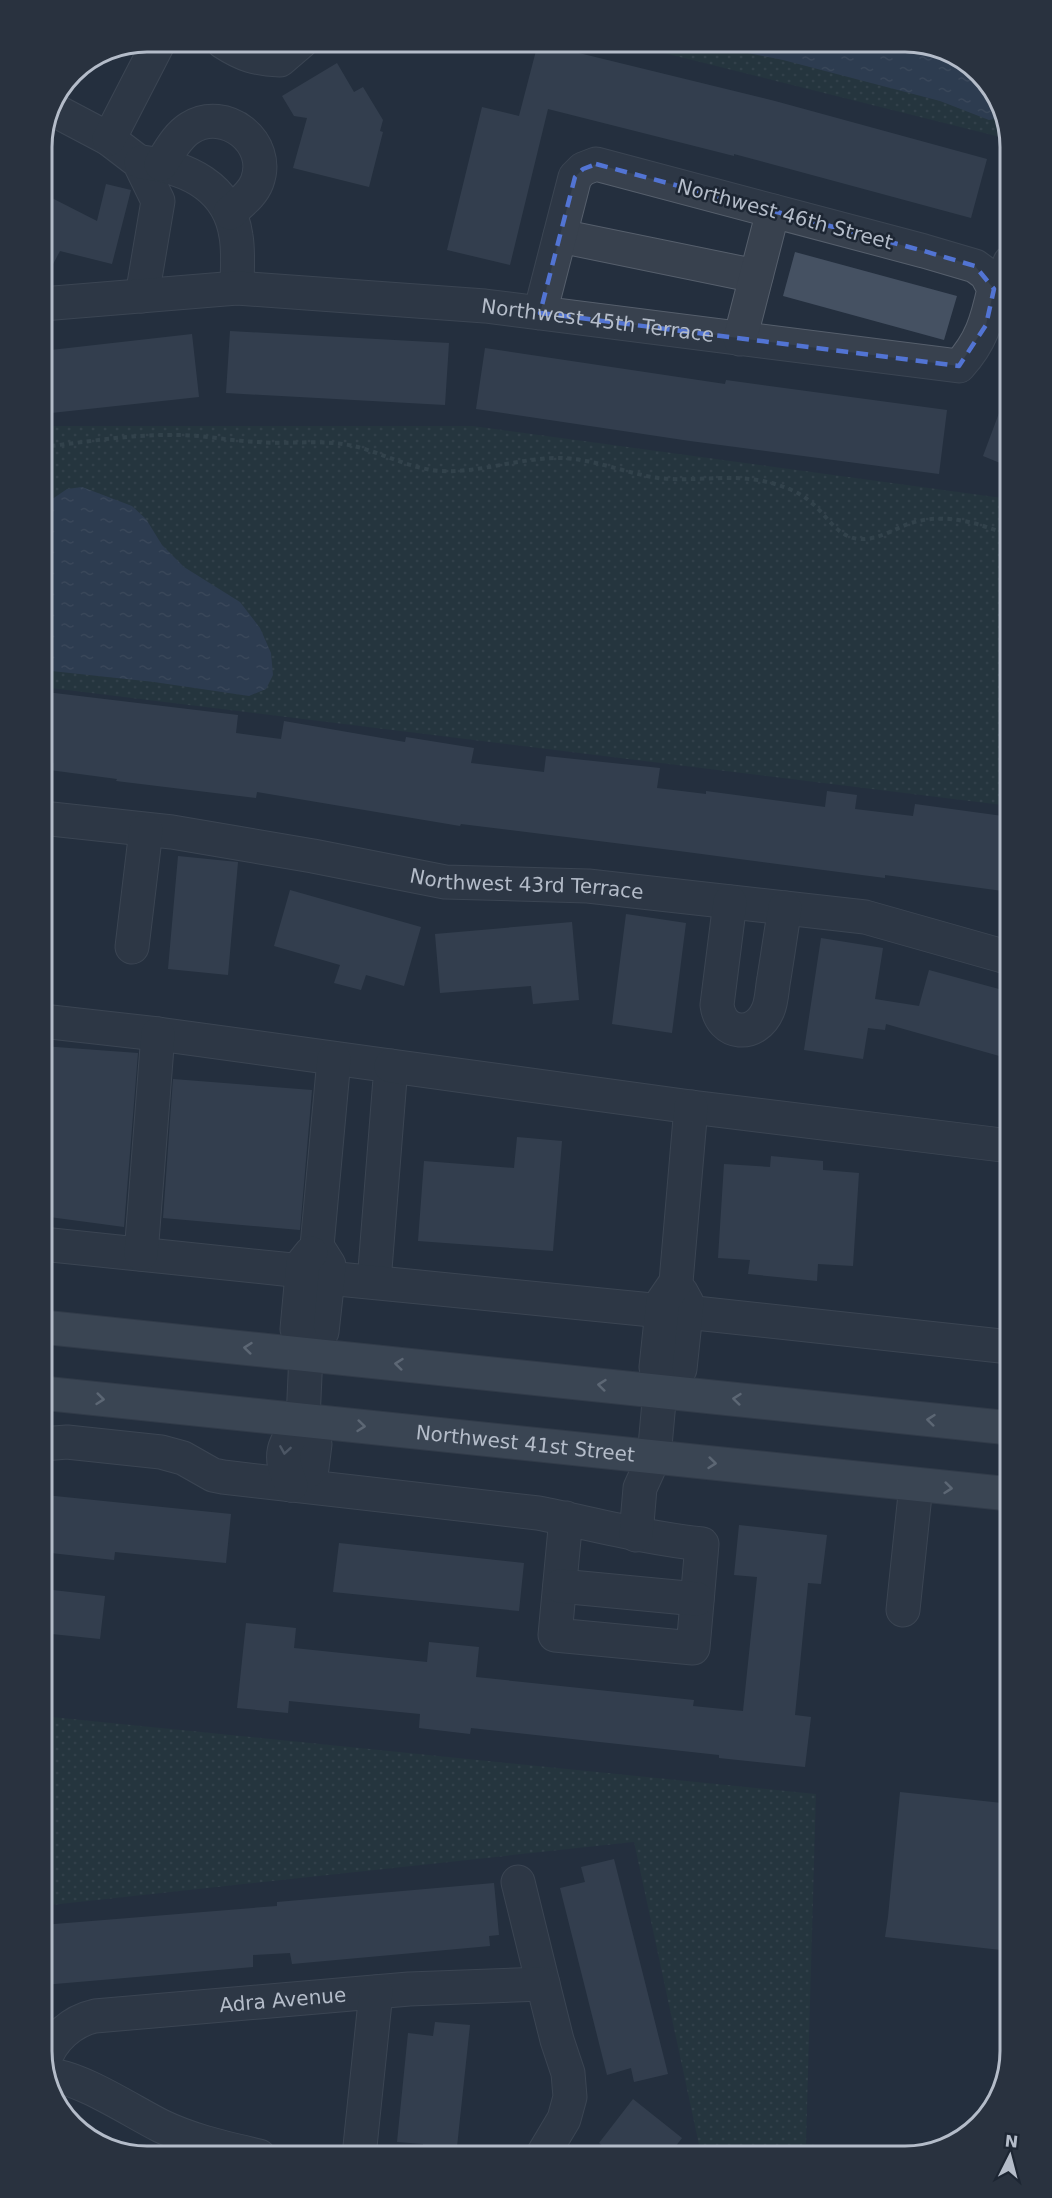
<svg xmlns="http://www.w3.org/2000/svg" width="1052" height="2198" font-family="'DejaVu Sans',sans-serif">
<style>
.grass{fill:url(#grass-dots)}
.water{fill:url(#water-ripples)}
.building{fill:#455162}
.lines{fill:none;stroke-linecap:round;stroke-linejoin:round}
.minor-casing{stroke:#565f6c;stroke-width:35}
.major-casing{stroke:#414a57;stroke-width:35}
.path{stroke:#44595c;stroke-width:4;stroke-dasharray:4.5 4.5;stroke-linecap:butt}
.minor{stroke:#38414e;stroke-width:33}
.major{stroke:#56606e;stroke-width:33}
.oneway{stroke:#a1aab7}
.oneway2{stroke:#7c8592}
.marked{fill:none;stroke:#5274d3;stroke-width:4.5;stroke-dasharray:12 8;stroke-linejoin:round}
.labels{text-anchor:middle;stroke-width:5;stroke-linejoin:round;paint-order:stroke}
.street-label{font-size:20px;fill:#b4bcc9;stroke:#1d2633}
.rim{fill:none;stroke:#b4bcc9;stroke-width:3}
</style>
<defs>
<pattern id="grass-dots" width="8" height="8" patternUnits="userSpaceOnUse" patternTransform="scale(1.5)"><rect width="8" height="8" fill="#263c3f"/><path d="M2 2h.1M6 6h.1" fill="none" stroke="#435659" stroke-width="1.8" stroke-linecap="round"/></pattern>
<pattern id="water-ripples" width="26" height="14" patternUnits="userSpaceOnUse" patternTransform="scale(1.5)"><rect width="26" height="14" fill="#394c67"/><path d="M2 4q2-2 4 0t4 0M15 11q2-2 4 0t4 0" fill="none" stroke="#53647b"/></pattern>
</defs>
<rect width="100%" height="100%" fill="#242f3e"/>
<path class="grass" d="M 620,42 L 912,42 L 969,64 L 1002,107 L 1008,139 Z
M 42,426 L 473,426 L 1010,499 L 1010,806 L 42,687 Z
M 42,1716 L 816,1794 L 806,2144 L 912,2155 L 691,2156 L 699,2145 L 634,1842 L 42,1906 Z"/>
<path class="water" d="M 653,42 L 912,42 L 969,64 L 1002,107 L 1004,117 L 989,120 L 940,101 L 783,60 L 712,46 Z
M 82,487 L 132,506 L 146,519 L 162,545 L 184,567 L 240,602 L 260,628 L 271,653 L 273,675 L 266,689 L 249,696 L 154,682 L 42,670 L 42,506 L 67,489 Z"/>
<path class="building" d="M 538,43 L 775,101 L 987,159 L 971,218 L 734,154 L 734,156 L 548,109 L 510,265 L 447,250 L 482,107 L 519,116 Z
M 337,63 L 354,92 L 363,87 L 383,120 L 380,131 L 383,132 L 369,187 L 293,168 L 307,118 L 294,116 L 282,96 Z
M 106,184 L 131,190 L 112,264 L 60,251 L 42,285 L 42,193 L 97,221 Z
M 795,252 L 957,296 L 944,340 L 783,296 Z
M 230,331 L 449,343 L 445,405 L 226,393 Z
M 192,334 L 199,397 L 42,414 L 42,351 Z
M 485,348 L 725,384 L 726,380 L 947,410 L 939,474 L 690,441 L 476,409 Z
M 1008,389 L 1010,390 L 1010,467 L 983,456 Z
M 46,692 L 238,715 L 236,733 L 281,739 L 284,721 L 405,742 L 406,737 L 474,748 L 471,763 L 544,772 L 546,756 L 660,768 L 657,788 L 706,794 L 706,791 L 825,807 L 827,791 L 857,795 L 855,809 L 913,816 L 915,804 L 1010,817 L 1010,892 L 885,875 L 885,878 L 679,851 L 461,824 L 460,826 L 257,792 L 256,798 L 116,781 L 117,779 L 42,769 L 42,718 Z
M 178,856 L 238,862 L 228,975 L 168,969 Z
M 290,890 L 421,927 L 404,986 L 366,975 L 361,990 L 334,983 L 340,965 L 274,946 Z
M 626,914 L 686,923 L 672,1033 L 612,1024 Z
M 572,922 L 579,1000 L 533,1004 L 531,986 L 440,993 L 435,934 Z
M 821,938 L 883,948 L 875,999 L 919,1006 L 929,970 L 1010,992 L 1010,1059 L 886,1024 L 885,1030 L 868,1028 L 863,1059 L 804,1050 Z
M 42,1046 L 138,1053 L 124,1227 L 42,1216 Z
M 173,1079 L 312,1090 L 300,1230 L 163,1218 Z
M 517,1137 L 562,1141 L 553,1251 L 418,1241 L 424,1161 L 514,1168 Z
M 771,1156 L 823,1161 L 823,1170 L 859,1173 L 853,1266 L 818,1264 L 817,1281 L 748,1274 L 750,1260 L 718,1258 L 724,1164 L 770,1167 Z
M 45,1495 L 231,1514 L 226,1563 L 115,1552 L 114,1560 L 42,1552 Z
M 739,1525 L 827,1535 L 821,1584 L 808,1583 L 795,1715 L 811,1717 L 805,1767 L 719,1758 L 719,1755 L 471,1728 L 470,1734 L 419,1728 L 420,1714 L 289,1701 L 288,1713 L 237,1708 L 246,1623 L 296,1628 L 294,1648 L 427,1662 L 429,1642 L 479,1647 L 476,1677 L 694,1700 L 693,1706 L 743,1711 L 757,1577 L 734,1575 Z
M 339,1543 L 524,1563 L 519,1611 L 333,1592 Z
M 44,1589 L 105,1596 L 100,1639 L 42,1633 Z
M 900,1792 L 1002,1803 L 1000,1819 L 1010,1819 L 1010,1951 L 885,1937 L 888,1917 Z
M 614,1859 L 668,2074 L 634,2082 L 631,2068 L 607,2075 L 560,1888 L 585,1882 L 581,1867 Z
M 494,1883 L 499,1935 L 489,1936 L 490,1946 L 292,1964 L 290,1953 L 253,1955 L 253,1967 L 43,1985 L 42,1925 L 277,1906 L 277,1902 Z
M 435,2022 L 470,2025 L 456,2156 L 422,2156 L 423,2144 L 397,2142 L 408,2033 L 433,2036 Z
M 633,2099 L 682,2138 L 668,2156 L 616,2156 L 599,2143 Z"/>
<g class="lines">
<g class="minor-casing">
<g id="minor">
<path d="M 223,42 C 243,55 256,59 280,60 L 301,42"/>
<path d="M 56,111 L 109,139 L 139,162 L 158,201 L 142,296"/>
<path d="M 109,139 L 159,42"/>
<path d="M 141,162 C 186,167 229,186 236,236 C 239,253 237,271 237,288"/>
<path d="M 161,164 C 169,152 177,136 190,128 C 225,106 272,142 257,182 C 252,195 240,203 230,213"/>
<path d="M 560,236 L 756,276"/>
<path d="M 994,289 L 1005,275 L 1010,262"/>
<path id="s1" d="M 42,304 L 237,288 L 485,306 L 959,366 C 981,342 987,321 994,289 L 986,274 L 975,266 L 924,251 L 596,164 L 583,169 L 575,177 L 540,313"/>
<path d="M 740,339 L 773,211"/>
<path id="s2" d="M 42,818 L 172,832 L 313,856 L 445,882 L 588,886 L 865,917 L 1010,958"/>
<path d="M 730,902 L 717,1005 C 721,1036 756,1039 768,1010 C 772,1001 772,988 774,978 C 778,954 781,931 785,908"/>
<path d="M 132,947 L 146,830"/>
<path d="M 42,1021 L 158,1034 L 391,1066 L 374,1282"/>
<path d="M 391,1066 L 691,1107 L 1010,1146"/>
<path d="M 42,1244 L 302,1271"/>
<path d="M 141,1254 L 158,1034"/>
<path d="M 328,1278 L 662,1311"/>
<path d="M 686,1312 L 1010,1347"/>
<path d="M 306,1354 L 322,1332 L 328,1278 L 329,1265 L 317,1246 L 334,1059"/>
<path d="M 660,1391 L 680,1369 L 687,1303 L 681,1292"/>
<path d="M 42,1444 L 67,1442 L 161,1452 L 183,1458 L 213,1475 L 223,1477 L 538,1513 C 593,1524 646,1538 702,1544 L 693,1648 L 555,1635 L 566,1518"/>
<path d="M 291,1485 L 312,1468 L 315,1444 L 303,1420 L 306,1354 L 297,1329 L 303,1263 L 311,1253"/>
<path d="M 291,1485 C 278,1453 282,1446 303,1420"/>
<path d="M 636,1535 L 640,1488 L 654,1457 L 660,1391 L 656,1367 L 663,1301 L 676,1282 L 691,1107"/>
<path d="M 560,1586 L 697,1599"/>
<path d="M 903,1610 L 916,1485"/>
<path d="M 518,1882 L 543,1984"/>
<path id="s3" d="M 44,2063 C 51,2039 72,2021 95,2016 L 409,1989 L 543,1984 L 557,2040 L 568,2073 L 570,2097 L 564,2119 L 542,2156"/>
<path d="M 47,2075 C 79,2076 131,2111 161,2126 C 192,2141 225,2148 259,2156"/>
<path d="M 359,2156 L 376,1992"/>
</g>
</g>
<g class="major-casing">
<g id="major">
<path d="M 42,1327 L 1010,1428"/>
<path id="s4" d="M 42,1393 L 1010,1494"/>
</g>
</g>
<path class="path" d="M 42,447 C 87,442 132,434 177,435 C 204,435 231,441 258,442 C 283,444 308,441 333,443 C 371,445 402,468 440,471 C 478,473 516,459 555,458 C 590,457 624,473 658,478 C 693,482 728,474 763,481 C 781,485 799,491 813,504 C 828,517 838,538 860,539 C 877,540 893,530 908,524 C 943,512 977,522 1010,536"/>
<use href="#minor" class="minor"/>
<use href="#major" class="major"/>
</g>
<defs><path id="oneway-chevron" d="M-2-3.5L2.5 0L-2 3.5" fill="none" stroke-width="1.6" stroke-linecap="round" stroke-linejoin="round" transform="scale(1.5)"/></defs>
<g class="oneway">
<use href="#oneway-chevron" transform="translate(248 1348) rotate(-174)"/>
<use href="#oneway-chevron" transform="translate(399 1364) rotate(-174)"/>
<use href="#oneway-chevron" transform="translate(602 1385) rotate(-174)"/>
<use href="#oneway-chevron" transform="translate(100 1399) rotate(6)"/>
<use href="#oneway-chevron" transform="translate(737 1399) rotate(-174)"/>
<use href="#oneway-chevron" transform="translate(931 1420) rotate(-174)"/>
<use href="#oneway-chevron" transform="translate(361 1426) rotate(6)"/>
<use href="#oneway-chevron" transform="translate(712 1463) rotate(6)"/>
<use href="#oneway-chevron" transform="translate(948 1488) rotate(6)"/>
</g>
<use class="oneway2" href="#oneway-chevron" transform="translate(285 1450) rotate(99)"/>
<path d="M0 0H1052V2198H0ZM 596,164 L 924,251 L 975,266 L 994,289 L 986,325 L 959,366 L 540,313 L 575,177 L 583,169 Z" fill="#242f3e" fill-opacity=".55" fill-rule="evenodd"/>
<path class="marked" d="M 596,164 L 924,251 L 975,266 L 994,289 L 986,325 L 959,366 L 540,313 L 575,177 L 583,169 Z"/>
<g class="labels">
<g class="street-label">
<text transform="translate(785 214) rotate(15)" y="7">Northwest 46th Street</text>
<text dy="7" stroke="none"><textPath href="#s1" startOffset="558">Northwest 45th Terrace</textPath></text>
<text dy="7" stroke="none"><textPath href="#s2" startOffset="490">Northwest 43rd Terrace</textPath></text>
<text dy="7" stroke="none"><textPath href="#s4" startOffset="486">Northwest 41st Street</textPath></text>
<text dy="7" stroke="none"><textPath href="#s3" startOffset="261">Adra Avenue</textPath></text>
</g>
</g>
<path d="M0 0H1052V2198H0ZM147 52H905A95 95 0 0 1 1000 147V2051A95 95 0 0 1 905 2146H147A95 95 0 0 1 52 2051V147A95 95 0 0 1 147 52Z" fill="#29323f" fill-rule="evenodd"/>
<path class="rim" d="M147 52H905A95 95 0 0 1 1000 147V2051A95 95 0 0 1 905 2146H147A95 95 0 0 1 52 2051V147A95 95 0 0 1 147 52Z"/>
<g transform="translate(1010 2156) rotate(6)" stroke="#1d2633" stroke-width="4.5" paint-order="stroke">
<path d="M0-4.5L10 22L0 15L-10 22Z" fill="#b4bcc9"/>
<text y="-9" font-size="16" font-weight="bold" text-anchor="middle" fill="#b4bcc9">N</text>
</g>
</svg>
